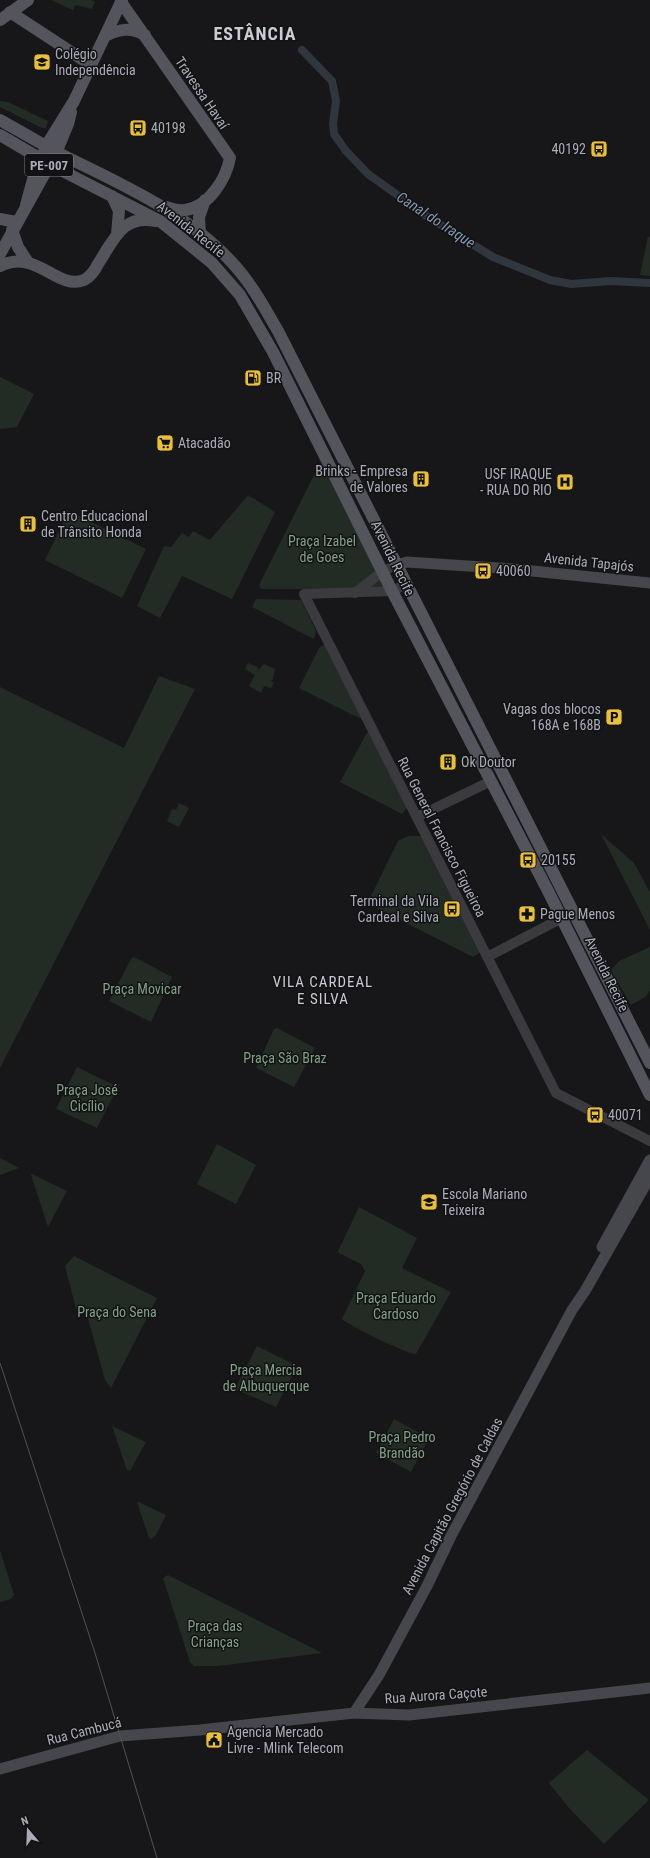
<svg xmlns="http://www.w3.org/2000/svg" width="650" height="1858" font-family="'Roboto Condensed',sans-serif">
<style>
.green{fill:#232b25}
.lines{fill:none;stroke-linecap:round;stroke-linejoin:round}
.canal{stroke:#30363e;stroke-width:8}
.tertiary{stroke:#3a3a3f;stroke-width:10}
.secondary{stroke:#46474d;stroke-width:11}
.primary{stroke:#54555c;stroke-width:12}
.tram{stroke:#515258;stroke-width:1}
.primary-bridge{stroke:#54555c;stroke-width:12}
.labels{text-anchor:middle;stroke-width:3;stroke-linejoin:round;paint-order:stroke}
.shield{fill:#121214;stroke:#7c7e87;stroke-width:1}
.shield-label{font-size:13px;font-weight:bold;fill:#aaadb8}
.poi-label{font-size:14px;fill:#aaadb8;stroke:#121214;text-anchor:start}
.street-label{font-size:14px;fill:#aaadb8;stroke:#121214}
.park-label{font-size:14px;fill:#82a287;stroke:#121214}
.water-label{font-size:15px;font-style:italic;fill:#8397b1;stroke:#121214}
.neighbourhood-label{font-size:15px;letter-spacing:1px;fill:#caccd4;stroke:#121214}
.district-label{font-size:18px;font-weight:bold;letter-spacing:1px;fill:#caccd4;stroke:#121214}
</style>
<rect width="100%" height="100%" fill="#171719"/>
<path class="green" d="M 51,0 L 91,0 L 95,2 L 92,9 L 76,5 L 73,10 Z
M 0,101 L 8,102 L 48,121 L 46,128 L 42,128 L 0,107 Z
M 648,236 L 650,237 L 650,276 L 640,275 Z
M 0,377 L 34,394 L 17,427 L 0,429 Z
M 321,465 L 325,465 L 383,584 L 383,586 L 339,589 L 261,589 L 259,585 L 318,467 Z
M 248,495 L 275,512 L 232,599 L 182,576 L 160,618 L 137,606 L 164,546 L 171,547 L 182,533 L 189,537 L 193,531 L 210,540 Z
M 69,511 L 146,549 L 122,598 L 45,560 Z
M 256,599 L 301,600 L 316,631 L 314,639 L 252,607 Z
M 323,645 L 325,646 L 363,720 L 299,688 L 319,648 Z
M 248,663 L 258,667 L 258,670 L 264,664 L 275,669 L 273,679 L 271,681 L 274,683 L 271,688 L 264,686 L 261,693 L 249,686 L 255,675 L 245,669 Z
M 159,676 L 195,689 L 0,1068 L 0,687 L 124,748 Z
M 368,731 L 408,806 L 402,814 L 340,782 Z
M 179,803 L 189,808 L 179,827 L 167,821 L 172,809 L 176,810 Z
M 601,834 L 634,863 L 650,892 L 650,930 Z
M 408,836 L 421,836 L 481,952 L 473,957 L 373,906 L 370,898 L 398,841 Z
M 650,947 L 650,991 L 645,997 L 631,1005 L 611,970 L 619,961 Z
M 134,957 L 172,977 L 151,1022 L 109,1001 L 131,959 Z
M 277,1028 L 315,1048 L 294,1087 L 256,1068 L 274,1029 Z
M 77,1067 L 118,1087 L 97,1128 L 56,1109 Z
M 217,1144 L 256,1165 L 236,1204 L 197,1184 Z
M 0,1158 L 17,1167 L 19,1168 L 0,1175 Z
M 32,1174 L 67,1191 L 48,1227 L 31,1175 Z
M 359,1207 L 417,1238 L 402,1268 L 451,1292 L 416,1354 C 409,1355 348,1325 342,1319 L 365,1271 L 361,1264 L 339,1253 L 338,1251 Z
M 74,1256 L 157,1298 L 111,1388 L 105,1380 L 87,1315 L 83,1307 L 76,1309 L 65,1266 Z
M 257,1346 L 295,1365 L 294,1372 L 276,1407 L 235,1389 Z
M 394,1419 L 429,1438 L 411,1472 L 376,1453 Z
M 112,1426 L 146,1442 L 130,1471 L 127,1470 Z
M 137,1502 L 139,1502 L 166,1515 L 156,1535 L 151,1539 L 149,1538 Z
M 0,1550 L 14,1595 L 11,1599 L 0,1602 Z
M 168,1575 L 322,1653 L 218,1666 L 194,1666 L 190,1662 L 163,1578 Z
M 587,1750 L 649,1800 L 604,1844 L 569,1808 L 549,1783 Z"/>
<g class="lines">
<path class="canal" d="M 302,50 L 332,81 L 336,101 L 333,123 L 334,134 L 346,151 L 368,174 L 428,217 L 493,257 L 550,280 L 571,284 L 611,281 L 650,283"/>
<path class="tertiary" d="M 407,584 L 392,591 L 304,594 L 556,1093 L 650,1141
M 355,593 L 383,571 L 397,565
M 417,817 L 491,781
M 487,957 L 562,918"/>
<path class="secondary" d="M 397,565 L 407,562 L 513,569 L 650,583
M 602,1247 L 650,1160
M 354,1713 L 379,1675 L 427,1586 L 451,1536 L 572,1310 L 585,1291 L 650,1177
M 0,1769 L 120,1736 L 200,1730 L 354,1713 L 409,1715 L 650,1688"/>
<path class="primary" d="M 121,2 L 230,158 C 226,179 209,207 185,210 C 179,211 172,209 166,207
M 10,12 L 91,65
M 0,20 L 28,0
M 105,36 C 120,29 130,27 145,35
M 60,154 C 121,184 190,214 236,267 C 253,286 265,309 278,331 L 650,1063
M 51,165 L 160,221 L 212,263 L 240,295 L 273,352 L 392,591 L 547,889 L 650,1095
M 112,196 L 119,211 L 117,234
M 26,205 L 35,172 L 48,143 L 74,101 L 122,0
M 0,219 L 16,222
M 12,230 L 18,247 L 27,261
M 200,234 L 199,217 L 205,200
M 0,254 L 56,153 L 68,124 L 71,112
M 0,266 C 37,248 57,291 84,280 C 90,277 95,270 98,264 C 114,240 122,214 156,221"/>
<path class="tram" d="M 0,1363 L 95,1653 L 157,1858"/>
<path class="primary-bridge" d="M 0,120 L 60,154
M 0,135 L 51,165"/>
</g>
<defs>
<g id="school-square" transform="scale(0.9)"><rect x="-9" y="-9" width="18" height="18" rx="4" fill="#e8bf40" stroke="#121214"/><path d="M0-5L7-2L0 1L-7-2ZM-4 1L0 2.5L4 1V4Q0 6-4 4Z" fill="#111"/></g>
<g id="bus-square" transform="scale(0.9)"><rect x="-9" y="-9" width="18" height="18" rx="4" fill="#e8bf40" stroke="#121214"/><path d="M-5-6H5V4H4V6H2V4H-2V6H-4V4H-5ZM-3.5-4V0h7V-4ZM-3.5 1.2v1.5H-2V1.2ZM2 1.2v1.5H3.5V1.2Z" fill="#111"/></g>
<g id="fuel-square" transform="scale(0.9)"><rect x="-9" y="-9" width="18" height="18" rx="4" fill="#e8bf40" stroke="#121214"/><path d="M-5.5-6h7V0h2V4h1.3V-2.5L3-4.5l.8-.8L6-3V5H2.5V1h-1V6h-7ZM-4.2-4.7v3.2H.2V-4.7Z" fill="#111"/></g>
<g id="supermarket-square" transform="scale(0.9)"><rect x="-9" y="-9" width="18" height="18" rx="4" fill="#e8bf40" stroke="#121214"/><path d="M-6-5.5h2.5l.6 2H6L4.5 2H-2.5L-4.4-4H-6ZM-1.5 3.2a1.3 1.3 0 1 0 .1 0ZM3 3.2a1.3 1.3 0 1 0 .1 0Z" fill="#111"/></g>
<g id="building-square" transform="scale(0.9)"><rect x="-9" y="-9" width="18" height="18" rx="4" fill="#e8bf40" stroke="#121214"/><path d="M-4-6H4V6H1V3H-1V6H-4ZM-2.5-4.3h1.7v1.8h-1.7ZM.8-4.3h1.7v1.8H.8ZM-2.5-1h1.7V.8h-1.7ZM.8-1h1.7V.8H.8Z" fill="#111"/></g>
<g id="hospital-square" transform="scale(0.9)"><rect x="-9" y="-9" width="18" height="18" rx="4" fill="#e8bf40" stroke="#121214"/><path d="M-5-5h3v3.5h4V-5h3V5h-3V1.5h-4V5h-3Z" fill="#111"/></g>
<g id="parking-square" transform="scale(0.9)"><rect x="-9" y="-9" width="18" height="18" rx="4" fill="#e8bf40" stroke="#121214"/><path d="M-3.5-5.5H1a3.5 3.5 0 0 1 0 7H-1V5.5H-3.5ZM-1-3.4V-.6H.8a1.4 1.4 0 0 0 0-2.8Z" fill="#111"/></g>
<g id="pharmacy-square" transform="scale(0.9)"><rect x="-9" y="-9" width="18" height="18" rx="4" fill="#e8bf40" stroke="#121214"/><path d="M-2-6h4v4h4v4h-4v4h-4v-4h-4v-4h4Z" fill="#111"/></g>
<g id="civic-square" transform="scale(0.9)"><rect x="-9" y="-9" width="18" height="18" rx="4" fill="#e8bf40" stroke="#121214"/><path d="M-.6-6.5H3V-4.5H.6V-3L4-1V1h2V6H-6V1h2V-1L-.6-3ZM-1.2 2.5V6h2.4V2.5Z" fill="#111"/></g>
</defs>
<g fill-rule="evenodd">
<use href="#school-square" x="42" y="62"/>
<use href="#bus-square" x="138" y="128"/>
<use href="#bus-square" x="599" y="149"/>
<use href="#fuel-square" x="253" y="378"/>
<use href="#supermarket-square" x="165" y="443"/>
<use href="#building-square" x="421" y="479"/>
<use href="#hospital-square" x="565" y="482"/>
<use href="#building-square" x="28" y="524"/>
<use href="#bus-square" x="483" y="571"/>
<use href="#parking-square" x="614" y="717"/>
<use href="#building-square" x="448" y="762"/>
<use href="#bus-square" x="528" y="860"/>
<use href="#bus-square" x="452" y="909"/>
<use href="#pharmacy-square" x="527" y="914"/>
<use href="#bus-square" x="595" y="1115"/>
<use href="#school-square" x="429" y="1202"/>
<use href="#civic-square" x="214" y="1740"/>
</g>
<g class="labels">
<rect class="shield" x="25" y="154" width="48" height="22" rx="3"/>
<g class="shield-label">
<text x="49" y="170">PE-007</text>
</g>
<g class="poi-label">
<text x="55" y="59">Colégio<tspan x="55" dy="16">Independência</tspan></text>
<text x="151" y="133">40198</text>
<text x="586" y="154" text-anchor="end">40192</text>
<text x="266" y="383">BR</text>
<text x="178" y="448">Atacadão</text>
<text x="408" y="476" text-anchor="end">Brinks - Empresa<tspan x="408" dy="16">de Valores</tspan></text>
<text x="552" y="479" text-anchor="end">USF IRAQUE<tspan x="552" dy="16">- RUA DO RIO</tspan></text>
<text x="41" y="521">Centro Educacional<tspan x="41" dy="16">de Trânsito Honda</tspan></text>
<text x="496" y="576">40060</text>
<text x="601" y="714" text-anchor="end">Vagas dos blocos<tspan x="601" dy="16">168A e 168B</tspan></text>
<text x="461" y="767">Ok Doutor</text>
<text x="541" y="865">20155</text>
<text x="439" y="906" text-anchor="end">Terminal da Vila<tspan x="439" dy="16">Cardeal e Silva</tspan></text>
<text x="540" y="919">Pague Menos</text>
<text x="608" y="1120">40071</text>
<text x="442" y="1199">Escola Mariano<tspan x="442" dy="16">Teixeira</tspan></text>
<text x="227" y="1737">Agencia Mercado<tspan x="227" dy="16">Livre - Mlink Telecom</tspan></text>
</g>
<g class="street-label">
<text transform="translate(202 93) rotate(56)" y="5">Travessa Havaí</text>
<text transform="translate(191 229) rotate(38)" y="5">Avenida Recife</text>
<text transform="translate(393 558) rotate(64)" y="5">Avenida Recife</text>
<text transform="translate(589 562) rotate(6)" y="5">Avenida Tapajós</text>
<text transform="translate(442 837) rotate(63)" y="5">Rua General Francisco Figueiroa</text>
<text transform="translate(607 974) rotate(64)" y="5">Avenida Recife</text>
<text transform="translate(452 1506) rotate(-62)" y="5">Avenida Capitão Gregório de Caldas</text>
<text transform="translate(436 1695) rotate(-4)" y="5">Rua Aurora Caçote</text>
<text transform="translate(84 1731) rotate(-14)" y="5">Rua Cambucá</text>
</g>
<g class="park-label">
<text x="322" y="546">Praça Izabel<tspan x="322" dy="16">de Goes</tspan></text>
<text x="142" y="994">Praça Movicar</text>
<text x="285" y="1063">Praça São Braz</text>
<text x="87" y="1095">Praça José<tspan x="87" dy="16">Cicílio</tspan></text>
<text x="396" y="1303">Praça Eduardo<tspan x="396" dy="16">Cardoso</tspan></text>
<text x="117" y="1317">Praça do Sena</text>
<text x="266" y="1375">Praça Mercia<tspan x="266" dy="16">de Albuquerque</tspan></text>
<text x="402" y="1442">Praça Pedro<tspan x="402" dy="16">Brandão</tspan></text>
<text x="215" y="1631">Praça das<tspan x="215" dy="16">Crianças</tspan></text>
</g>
<g class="water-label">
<text transform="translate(436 220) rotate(33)" y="5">Canal do Iraque</text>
</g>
<g class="neighbourhood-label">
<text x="323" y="987">VILA CARDEAL<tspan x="323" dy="17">E SILVA</tspan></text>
</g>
<g class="district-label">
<text x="255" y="40">ESTÂNCIA</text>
</g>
</g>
<g transform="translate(28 1830) rotate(341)" stroke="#121214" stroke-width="3" paint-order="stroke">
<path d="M0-3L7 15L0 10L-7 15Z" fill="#aaadb8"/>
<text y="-6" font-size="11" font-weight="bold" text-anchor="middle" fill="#aaadb8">N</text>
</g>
</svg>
